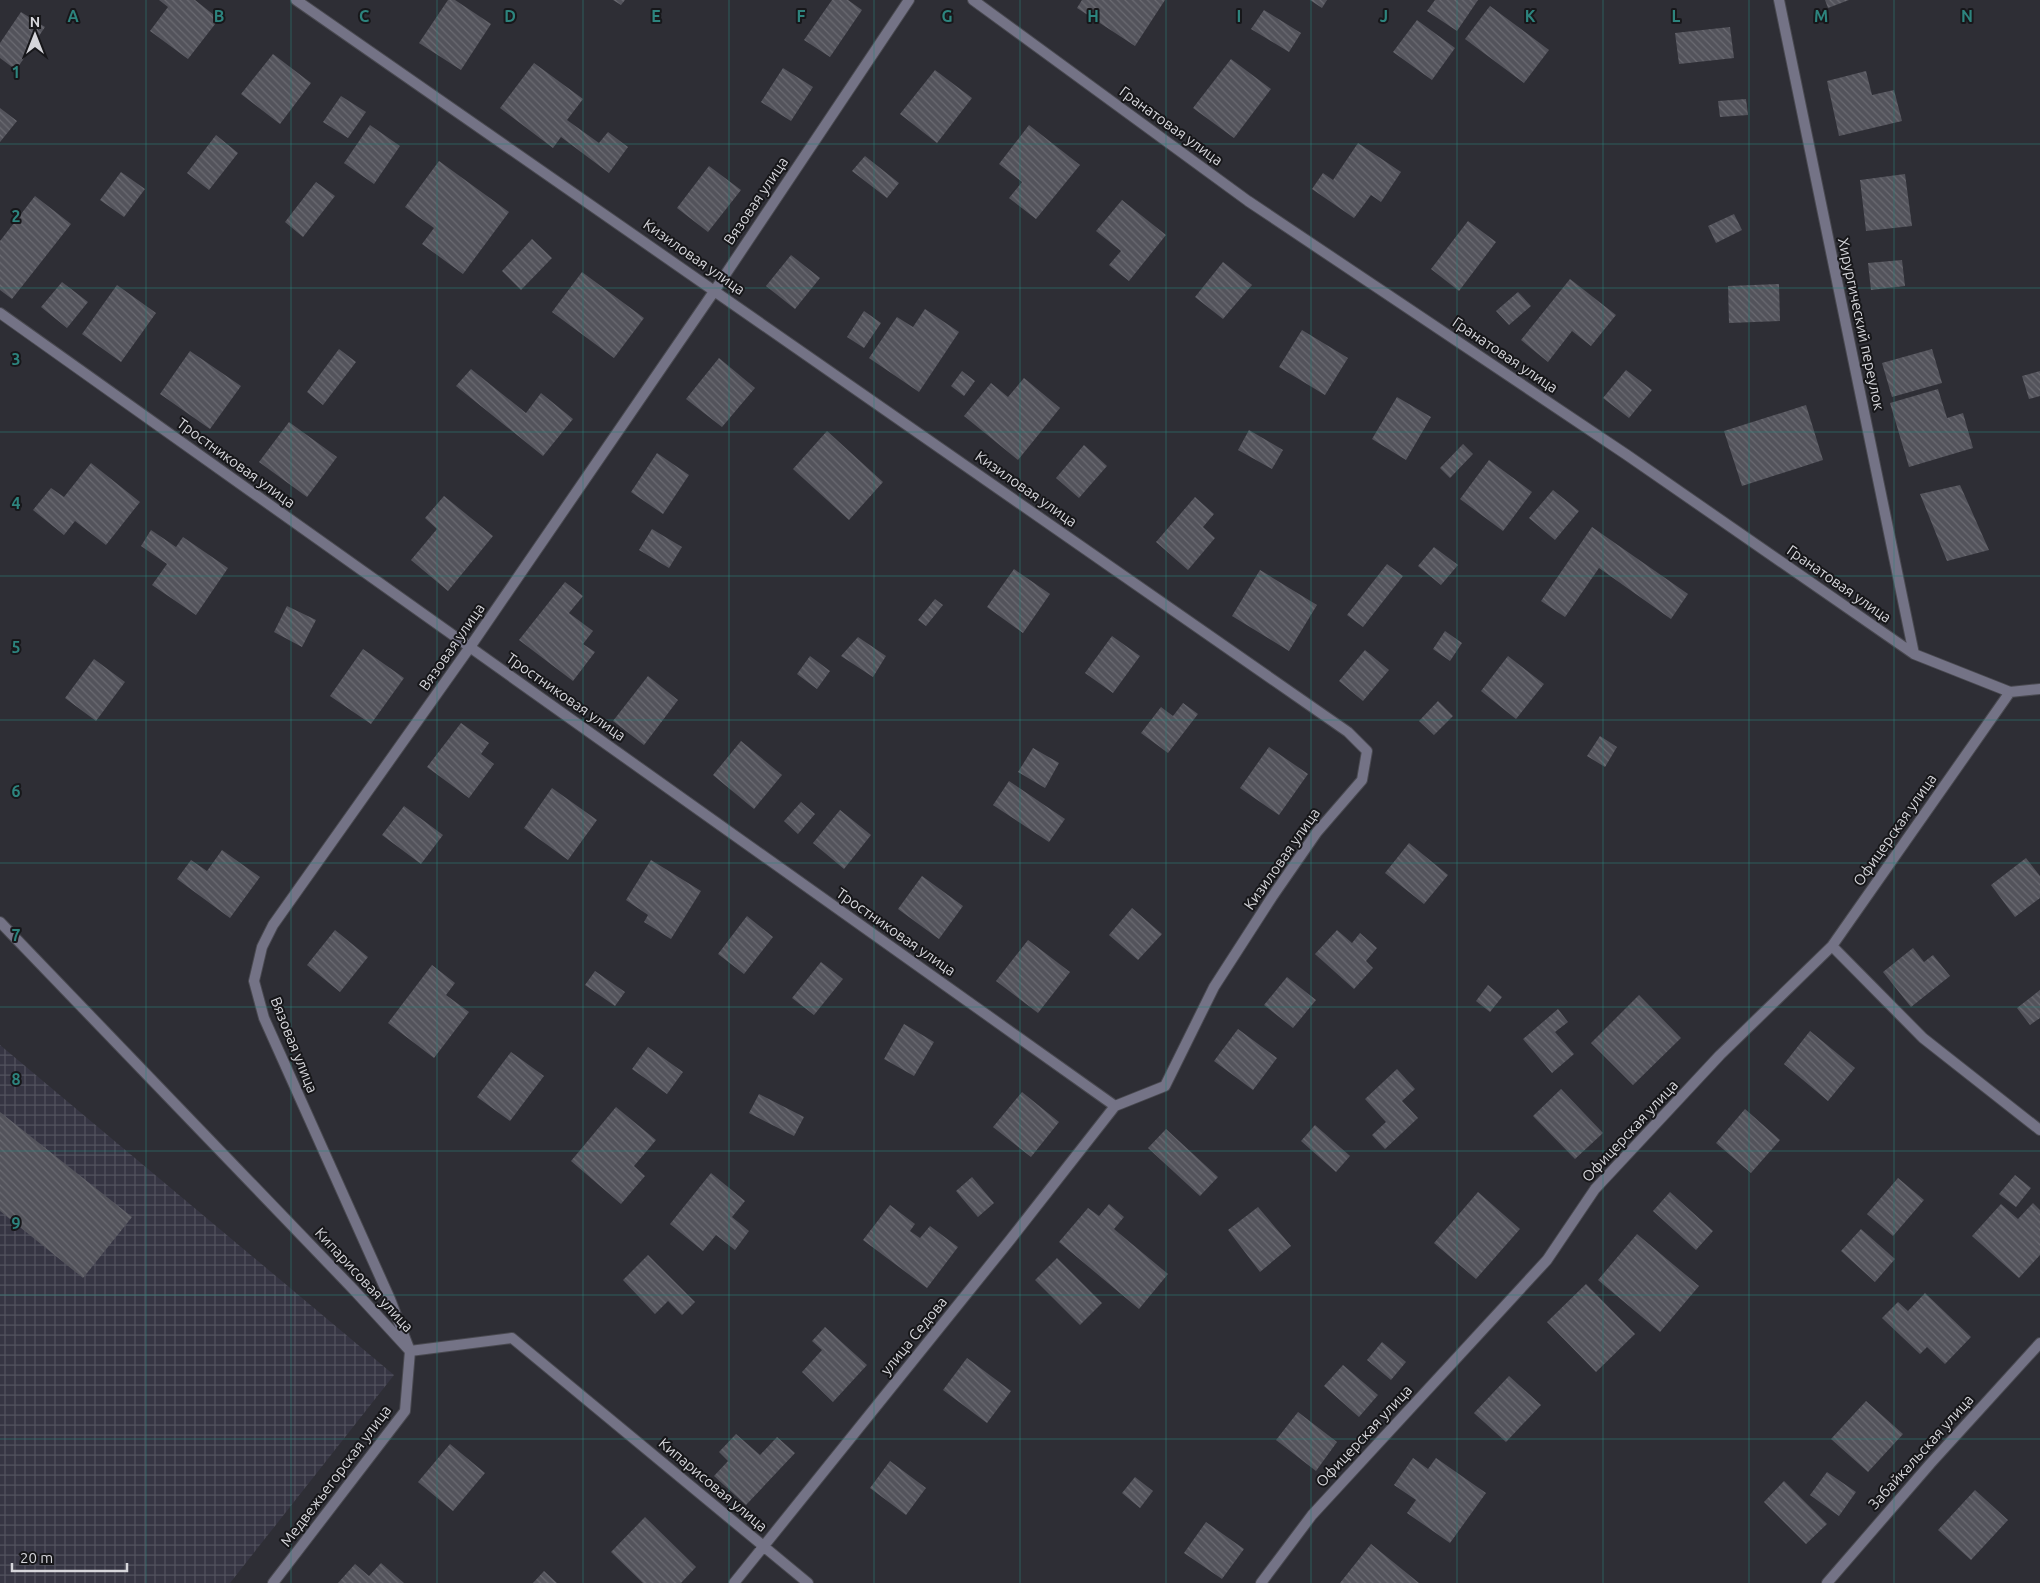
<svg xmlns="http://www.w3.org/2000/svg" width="2040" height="1583" font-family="Ubuntu,sans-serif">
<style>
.industrial{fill:url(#industrial-grid)}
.building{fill:url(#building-back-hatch)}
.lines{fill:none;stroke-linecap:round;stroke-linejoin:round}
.minor-casing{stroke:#494950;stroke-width:12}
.minor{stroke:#747386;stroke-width:10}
.grid{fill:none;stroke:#2d847e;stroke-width:1;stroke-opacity:0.55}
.labels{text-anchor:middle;stroke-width:4;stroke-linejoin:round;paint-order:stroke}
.street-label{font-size:15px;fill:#d6d6db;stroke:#17171a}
.grid-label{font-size:16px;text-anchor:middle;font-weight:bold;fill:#2d847e;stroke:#17171a;stroke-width:4;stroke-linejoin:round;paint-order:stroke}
</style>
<defs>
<pattern id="industrial-grid" width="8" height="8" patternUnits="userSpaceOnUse" patternTransform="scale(1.25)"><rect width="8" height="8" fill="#363543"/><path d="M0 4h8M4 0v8" fill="none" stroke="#52525e"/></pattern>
<pattern id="building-back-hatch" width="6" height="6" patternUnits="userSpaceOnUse" patternTransform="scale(1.25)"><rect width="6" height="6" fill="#53535b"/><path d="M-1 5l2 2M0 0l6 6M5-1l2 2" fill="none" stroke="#6b6b72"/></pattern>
</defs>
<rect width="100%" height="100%" fill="#2e2e35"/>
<path class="industrial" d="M 0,1045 L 394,1375 L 230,1583 L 0,1583 Z"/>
<path class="building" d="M 159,0 L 195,0 L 219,19 L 188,59 L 150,31 L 168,7 Z
M 448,0 L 455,0 L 491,24 L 461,70 L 419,43 Z
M 613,0 L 625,0 L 621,5 Z
M 832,0 L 848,0 L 862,10 L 830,57 L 804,40 Z
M 1082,0 L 1165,0 L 1135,46 L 1077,8 Z
M 1310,0 L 1327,0 L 1322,8 Z
M 1435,0 L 1478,0 L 1457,31 L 1427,11 Z
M 1825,0 L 1849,0 L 1828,8 Z
M 1490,6 L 1549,50 L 1524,83 L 1465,39 Z
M 1264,10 L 1301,33 L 1289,52 L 1251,29 Z
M 21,12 L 45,27 L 16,70 L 0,58 L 0,43 Z
M 1417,20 L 1455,48 L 1432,80 L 1393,52 Z
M 1730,27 L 1734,58 L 1679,64 L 1675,33 Z
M 273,54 L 311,83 L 280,124 L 241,94 Z
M 1231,59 L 1271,89 L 1234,138 L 1193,108 Z
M 534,63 L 583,99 L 567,120 L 599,143 L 608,132 L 628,147 L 609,173 L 561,137 L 553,148 L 500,108 Z
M 783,68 L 813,87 L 791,121 L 761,102 Z
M 935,70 L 972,98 L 937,143 L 900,114 Z
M 1866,71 L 1872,95 L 1894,90 L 1902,121 L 1839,136 L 1827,81 Z
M 341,96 L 366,112 L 348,138 L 323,122 Z
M 1746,99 L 1748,115 L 1720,117 L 1718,101 Z
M 0,108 L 17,121 L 0,142 Z
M 370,125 L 400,146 L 374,184 L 344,163 Z
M 1029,125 L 1080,165 L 1036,219 L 1009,198 L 1022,182 L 999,164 Z
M 216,135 L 238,153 L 209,190 L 187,173 Z
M 1358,143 L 1401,172 L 1381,202 L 1371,195 L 1354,218 L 1312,189 L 1323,173 L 1333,180 Z
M 865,156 L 899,183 L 887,198 L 852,171 Z
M 439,161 L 509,212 L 463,274 L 422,244 L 434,228 L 405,207 Z
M 709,166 L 741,190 L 708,232 L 677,208 Z
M 121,172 L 145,189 L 124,217 L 100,200 Z
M 1905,174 L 1912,226 L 1866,231 L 1860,180 Z
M 316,182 L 335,196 L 303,237 L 285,222 Z
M 35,196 L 71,224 L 12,299 L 0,290 L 0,241 Z
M 1122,200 L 1166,235 L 1129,281 L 1109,265 L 1121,251 L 1096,231 Z
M 1734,214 L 1742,230 L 1716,243 L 1708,226 Z
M 1468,221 L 1496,242 L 1459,291 L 1431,269 Z
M 532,239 L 552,258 L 521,290 L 502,271 Z
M 791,255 L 820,278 L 795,309 L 766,286 Z
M 1902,260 L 1905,286 L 1871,290 L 1868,263 Z
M 1223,262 L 1252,285 L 1223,319 L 1195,297 Z
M 582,272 L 644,318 L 614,358 L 552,312 Z
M 1570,279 L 1616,315 L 1591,346 L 1572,331 L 1548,362 L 1521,340 Z
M 62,282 L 88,302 L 67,328 L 41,307 Z
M 1779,284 L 1780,321 L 1729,323 L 1728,286 Z
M 117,285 L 156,313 L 121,362 L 82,334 Z
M 1518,292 L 1531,306 L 1509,325 L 1496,311 Z
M 925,309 L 959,332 L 919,392 L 869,358 L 897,317 L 913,327 Z
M 864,311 L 881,323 L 864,348 L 847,337 Z
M 1302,330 L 1348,358 L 1325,395 L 1279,367 Z
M 339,349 L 356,362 L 323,405 L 307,392 Z
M 1932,349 L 1942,383 L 1892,397 L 1882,363 Z
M 190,351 L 241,386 L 210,429 L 160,394 Z
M 719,358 L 755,388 L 722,427 L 686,399 Z
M 471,369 L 526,413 L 541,393 L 573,419 L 543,456 L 456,386 Z
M 1626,370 L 1652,390 L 1629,418 L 1603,398 Z
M 962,371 L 975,381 L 964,396 L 951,386 Z
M 2040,371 L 2040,396 L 2029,399 L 2022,376 Z
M 1024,378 L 1060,408 L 1018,460 L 964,416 L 991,383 L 1008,397 Z
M 1938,389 L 1947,418 L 1963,413 L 1973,448 L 1909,467 L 1890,403 Z
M 1397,397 L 1431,417 L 1406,460 L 1372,439 Z
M 1806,405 L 1823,460 L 1742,486 L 1724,431 Z
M 289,422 L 337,457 L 307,497 L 259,462 Z
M 1249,430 L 1283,450 L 1272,469 L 1238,450 Z
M 827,431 L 883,482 L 849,520 L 793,469 Z
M 1463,444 L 1473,454 L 1450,478 L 1440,468 Z
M 1084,445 L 1107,466 L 1079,498 L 1056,478 Z
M 657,453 L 689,475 L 663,514 L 631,492 Z
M 1489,460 L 1532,492 L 1503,531 L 1460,499 Z
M 91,463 L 140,502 L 106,545 L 75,521 L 64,535 L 33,510 L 51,488 L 64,497 Z
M 1960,485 L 1989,550 L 1947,561 L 1920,494 Z
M 1553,490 L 1579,511 L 1555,540 L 1529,518 Z
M 444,496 L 493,536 L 448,591 L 411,560 L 437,529 L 425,518 Z
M 1195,497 L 1214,514 L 1203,527 L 1215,538 L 1188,570 L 1156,542 Z
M 1592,527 L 1688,594 L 1671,619 L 1599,568 L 1565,617 L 1541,601 Z
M 652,529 L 682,547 L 669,568 L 639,550 Z
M 151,530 L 176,547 L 183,537 L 228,568 L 196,615 L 152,585 L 167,564 L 141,546 Z
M 1434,547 L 1458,565 L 1441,585 L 1418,566 Z
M 1387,564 L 1403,576 L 1363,627 L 1347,615 Z
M 1014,569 L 1050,594 L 1023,633 L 987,607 Z
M 1260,570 L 1317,605 L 1289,651 L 1232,616 Z
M 565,582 L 583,596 L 569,613 L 593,631 L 583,644 L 595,652 L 573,681 L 519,640 Z
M 935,599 L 943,605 L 926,626 L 918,620 Z
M 287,606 L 316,620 L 302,647 L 274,632 Z
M 1445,631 L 1462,643 L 1450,661 L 1433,649 Z
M 1112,636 L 1140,656 L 1113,693 L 1085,673 Z
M 858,637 L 886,656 L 873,677 L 841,656 Z
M 363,649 L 404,678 L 371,724 L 330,696 Z
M 1365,650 L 1389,670 L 1363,701 L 1339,681 Z
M 810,656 L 830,671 L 817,689 L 797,674 Z
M 1508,656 L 1544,684 L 1516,719 L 1481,691 Z
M 94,659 L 125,682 L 96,721 L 65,698 Z
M 648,676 L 678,700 L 644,745 L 613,721 Z
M 1438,701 L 1453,716 L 1434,735 L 1419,721 Z
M 1183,703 L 1198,714 L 1168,753 L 1141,733 L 1161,707 L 1173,716 Z
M 461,723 L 489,743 L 481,754 L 494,764 L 469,798 L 427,767 Z
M 1600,736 L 1617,747 L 1605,767 L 1587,756 Z
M 741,741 L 782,775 L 754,809 L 713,775 Z
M 1269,747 L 1308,774 L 1279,815 L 1240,788 Z
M 1033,748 L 1059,763 L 1045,788 L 1018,772 Z
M 1009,781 L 1065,819 L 1049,842 L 993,805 Z
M 552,788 L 597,820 L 568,860 L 524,828 Z
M 801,802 L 815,814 L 798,834 L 784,821 Z
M 404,806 L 443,835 L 421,864 L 382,835 Z
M 840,810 L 871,835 L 844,869 L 813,843 Z
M 1409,843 L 1448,875 L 1424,904 L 1385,873 Z
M 222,850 L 260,877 L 230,918 L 177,879 L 191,860 L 207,871 Z
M 2026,858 L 2040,876 L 2040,898 L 2015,917 L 1991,885 Z
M 651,860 L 701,891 L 671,939 L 644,922 L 648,915 L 626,900 Z
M 922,876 L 963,906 L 939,939 L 898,909 Z
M 1132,908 L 1162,934 L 1138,960 L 1109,935 Z
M 747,916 L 773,937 L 744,974 L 718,954 Z
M 335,930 L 368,957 L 340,992 L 307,965 Z
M 1337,930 L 1352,943 L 1360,933 L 1377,948 L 1366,961 L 1373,968 L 1354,989 L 1315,954 Z
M 1028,940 L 1070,972 L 1038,1013 L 996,981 Z
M 1913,948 L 1924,962 L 1933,955 L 1950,976 L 1911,1007 L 1883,972 Z
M 821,962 L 843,979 L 814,1015 L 792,998 Z
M 432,965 L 455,983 L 446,995 L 469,1012 L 434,1058 L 388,1023 Z
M 595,971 L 625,992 L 615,1006 L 585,985 Z
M 1287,977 L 1316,1000 L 1293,1028 L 1264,1005 Z
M 1488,985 L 1502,997 L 1490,1012 L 1476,1001 Z
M 2040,990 L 2040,1018 L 2030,1025 L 2017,1008 Z
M 1639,995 L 1681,1038 L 1633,1085 L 1591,1043 Z
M 1558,1009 L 1568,1022 L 1555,1032 L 1574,1054 L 1552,1073 L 1523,1039 Z
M 904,1024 L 934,1042 L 914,1076 L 884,1059 Z
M 1238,1029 L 1277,1058 L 1253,1090 L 1214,1061 Z
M 1810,1031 L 1855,1068 L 1828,1101 L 1784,1064 Z
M 648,1047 L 683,1072 L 667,1094 L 632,1069 Z
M 511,1052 L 544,1076 L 510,1121 L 477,1097 Z
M 1397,1069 L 1415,1089 L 1402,1101 L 1418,1118 L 1385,1149 L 1372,1135 L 1386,1122 L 1365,1099 Z
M 1561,1089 L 1603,1133 L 1575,1159 L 1533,1116 Z
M 1022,1092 L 1059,1122 L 1031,1157 L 993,1127 Z
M 759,1094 L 804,1117 L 794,1136 L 749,1113 Z
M 616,1107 L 656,1140 L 634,1166 L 645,1176 L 621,1204 L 571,1161 Z
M 1745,1109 L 1780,1140 L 1751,1173 L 1716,1143 Z
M 0,1112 L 132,1217 L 83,1278 L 0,1211 Z
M 1315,1125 L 1350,1156 L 1336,1172 L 1301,1141 Z
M 1166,1129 L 1218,1177 L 1200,1196 L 1148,1148 Z
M 711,1173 L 745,1201 L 732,1217 L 749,1231 L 735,1250 L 716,1235 L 703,1251 L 670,1224 Z
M 2015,1175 L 2031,1188 L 2016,1207 L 1999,1194 Z
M 972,1177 L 994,1203 L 978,1217 L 956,1191 Z
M 1898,1178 L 1924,1200 L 1893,1236 L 1867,1214 Z
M 1478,1192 L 1520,1229 L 1476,1279 L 1434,1243 Z
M 1670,1192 L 1713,1231 L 1696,1250 L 1653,1211 Z
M 2033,1203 L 2040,1210 L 2040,1255 L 2019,1278 L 1972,1236 L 2001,1204 L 2018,1219 Z
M 1109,1204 L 1124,1217 L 1114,1229 L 1168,1274 L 1139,1309 L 1059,1242 L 1088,1208 L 1099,1216 Z
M 890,1205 L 915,1224 L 910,1231 L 920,1238 L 930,1226 L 958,1247 L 927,1288 L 863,1240 Z
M 1258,1207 L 1291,1246 L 1260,1272 L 1228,1230 Z
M 1861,1229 L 1895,1259 L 1875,1282 L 1841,1251 Z
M 1637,1234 L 1699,1286 L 1660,1332 L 1598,1280 Z
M 648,1255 L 695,1302 L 682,1315 L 668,1301 L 655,1314 L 623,1280 Z
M 1057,1258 L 1102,1303 L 1080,1325 L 1035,1280 Z
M 1586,1284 L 1635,1334 L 1596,1372 L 1547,1322 Z
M 1925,1293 L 1971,1337 L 1945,1364 L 1927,1347 L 1920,1354 L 1882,1318 L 1898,1302 L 1908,1311 Z
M 825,1327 L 867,1365 L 833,1402 L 802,1372 L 822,1350 L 812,1341 Z
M 1382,1342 L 1406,1362 L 1391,1380 L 1367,1360 Z
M 967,1358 L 1011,1391 L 987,1423 L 943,1390 Z
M 1343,1365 L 1378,1395 L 1359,1417 L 1324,1386 Z
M 1509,1376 L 1541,1405 L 1506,1442 L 1474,1413 Z
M 1866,1401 L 1903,1434 L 1868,1472 L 1831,1439 Z
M 1298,1412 L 1337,1442 L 1316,1471 L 1276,1440 Z
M 736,1434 L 760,1455 L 777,1437 L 795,1453 L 746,1505 L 714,1476 L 728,1461 L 719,1452 Z
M 450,1444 L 485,1473 L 453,1511 L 418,1482 Z
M 1413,1458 L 1428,1469 L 1436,1458 L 1486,1493 L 1450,1543 L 1407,1513 L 1416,1500 L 1394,1485 Z
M 890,1461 L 926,1488 L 906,1515 L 870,1488 Z
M 1827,1472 L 1856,1492 L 1839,1516 L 1810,1495 Z
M 1135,1477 L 1153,1491 L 1140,1508 L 1122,1493 Z
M 1784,1481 L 1827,1524 L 1806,1544 L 1764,1502 Z
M 1975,1490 L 2008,1520 L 1971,1560 L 1938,1530 Z
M 645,1517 L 696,1567 L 681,1583 L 643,1583 L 611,1552 Z
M 1206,1522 L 1244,1549 L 1222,1579 L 1184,1553 Z
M 1371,1544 L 1419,1583 L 1340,1583 Z
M 381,1563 L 404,1583 L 338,1583 L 355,1564 L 369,1576 Z
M 544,1571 L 557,1583 L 533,1583 Z"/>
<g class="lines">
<g class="minor-casing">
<path id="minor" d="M 296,0 L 1348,732 L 1367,751 L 1362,780 L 1317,832 L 1272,897 L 1214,987 L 1165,1086 L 1115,1106
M 973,0 L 1248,201 L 1627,455 L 1914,654 L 2010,692 L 2040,689
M 1779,0 L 1914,654
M 0,313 L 1115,1106
M 0,922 L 353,1289 L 410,1351 L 512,1338 L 808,1583
M 1832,946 L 1923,1038 L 2040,1130
M 273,1583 L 405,1411 L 410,1351 L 390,1299 L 264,1018 L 254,981 L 262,947 L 273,925 L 470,647 L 715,290 L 909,0
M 734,1583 L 1010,1240 L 1115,1106
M 1261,1583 L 1312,1515 L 1547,1260 L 1595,1189 L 1720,1055 L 1832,946 L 2010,692
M 1827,1583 L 1930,1464 L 2040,1343"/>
</g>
<use href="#minor" class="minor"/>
</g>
<path class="grid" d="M 146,0 L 146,1583M 291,0 L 291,1583M 437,0 L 437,1583M 583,0 L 583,1583M 729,0 L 729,1583M 874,0 L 874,1583M 1020,0 L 1020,1583M 1166,0 L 1166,1583M 1311,0 L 1311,1583M 1457,0 L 1457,1583M 1603,0 L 1603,1583M 1749,0 L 1749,1583M 1894,0 L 1894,1583M 0,144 L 2040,144M 0,288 L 2040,288M 0,432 L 2040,432M 0,576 L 2040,576M 0,720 L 2040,720M 0,863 L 2040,863M 0,1007 L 2040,1007M 0,1151 L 2040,1151M 0,1295 L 2040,1295M 0,1439 L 2040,1439"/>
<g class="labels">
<g class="street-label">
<text transform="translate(1171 126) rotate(36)" y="5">Гранатовая улица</text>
<text transform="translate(756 201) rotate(-56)" y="5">Вязовая улица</text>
<text transform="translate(694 257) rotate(35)" y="5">Кизиловая улица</text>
<text transform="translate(1861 324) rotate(78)" y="5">Хирургический переулок</text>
<text transform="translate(1505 355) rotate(34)" y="5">Гранатовая улица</text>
<text transform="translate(236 463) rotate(36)" y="5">Тростниковая улица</text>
<text transform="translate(1026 489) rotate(35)" y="5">Кизиловая улица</text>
<text transform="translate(1839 584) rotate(35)" y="5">Гранатовая улица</text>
<text transform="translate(452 647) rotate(-55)" y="5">Вязовая улица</text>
<text transform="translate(566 697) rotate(35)" y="5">Тростниковая улица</text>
<text transform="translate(1895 830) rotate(-55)" y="5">Офицерская улица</text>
<text transform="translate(1282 859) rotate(-55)" y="5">Кизиловая улица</text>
<text transform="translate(896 932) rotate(35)" y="5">Тростниковая улица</text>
<text transform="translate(294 1045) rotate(68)" y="5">Вязовая улица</text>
<text transform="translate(1630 1131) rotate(-47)" y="5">Офицерская улица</text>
<text transform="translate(364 1280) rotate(47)" y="5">Кипарисовая улица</text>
<text transform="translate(914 1336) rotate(-51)" y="5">улица Седова</text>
<text transform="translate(1364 1436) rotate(-47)" y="5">Офицерская улица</text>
<text transform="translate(1921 1452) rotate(-48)" y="5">Забайкальская улица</text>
<text transform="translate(336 1476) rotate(-53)" y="5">Медвежьегорская улица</text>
<text transform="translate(713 1485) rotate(40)" y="5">Кипарисовая улица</text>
</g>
</g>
<g class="grid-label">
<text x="73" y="22">A</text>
<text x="219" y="22">B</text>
<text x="364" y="22">C</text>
<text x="510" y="22">D</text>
<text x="656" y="22">E</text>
<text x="801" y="22">F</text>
<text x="947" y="22">G</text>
<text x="1093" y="22">H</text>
<text x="1239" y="22">I</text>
<text x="1384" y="22">J</text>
<text x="1530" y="22">K</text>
<text x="1676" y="22">L</text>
<text x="1821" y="22">M</text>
<text x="1967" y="22">N</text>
<text x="16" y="78">1</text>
<text x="16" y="222">2</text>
<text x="16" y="365">3</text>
<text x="16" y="509">4</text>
<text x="16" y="653">5</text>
<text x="16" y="797">6</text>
<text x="16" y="941">7</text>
<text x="16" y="1085">8</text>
<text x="16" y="1229">9</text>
</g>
<g transform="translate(35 35)" stroke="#17171a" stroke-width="4" paint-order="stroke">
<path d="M0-4L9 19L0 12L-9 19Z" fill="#d6d6db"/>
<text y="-8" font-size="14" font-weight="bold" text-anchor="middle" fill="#d6d6db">N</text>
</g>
<path d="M12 1563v8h115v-8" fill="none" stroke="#d6d6db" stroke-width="2.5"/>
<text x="20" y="1563" font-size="15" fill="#d6d6db" stroke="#17171a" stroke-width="4" paint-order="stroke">20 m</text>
</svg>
